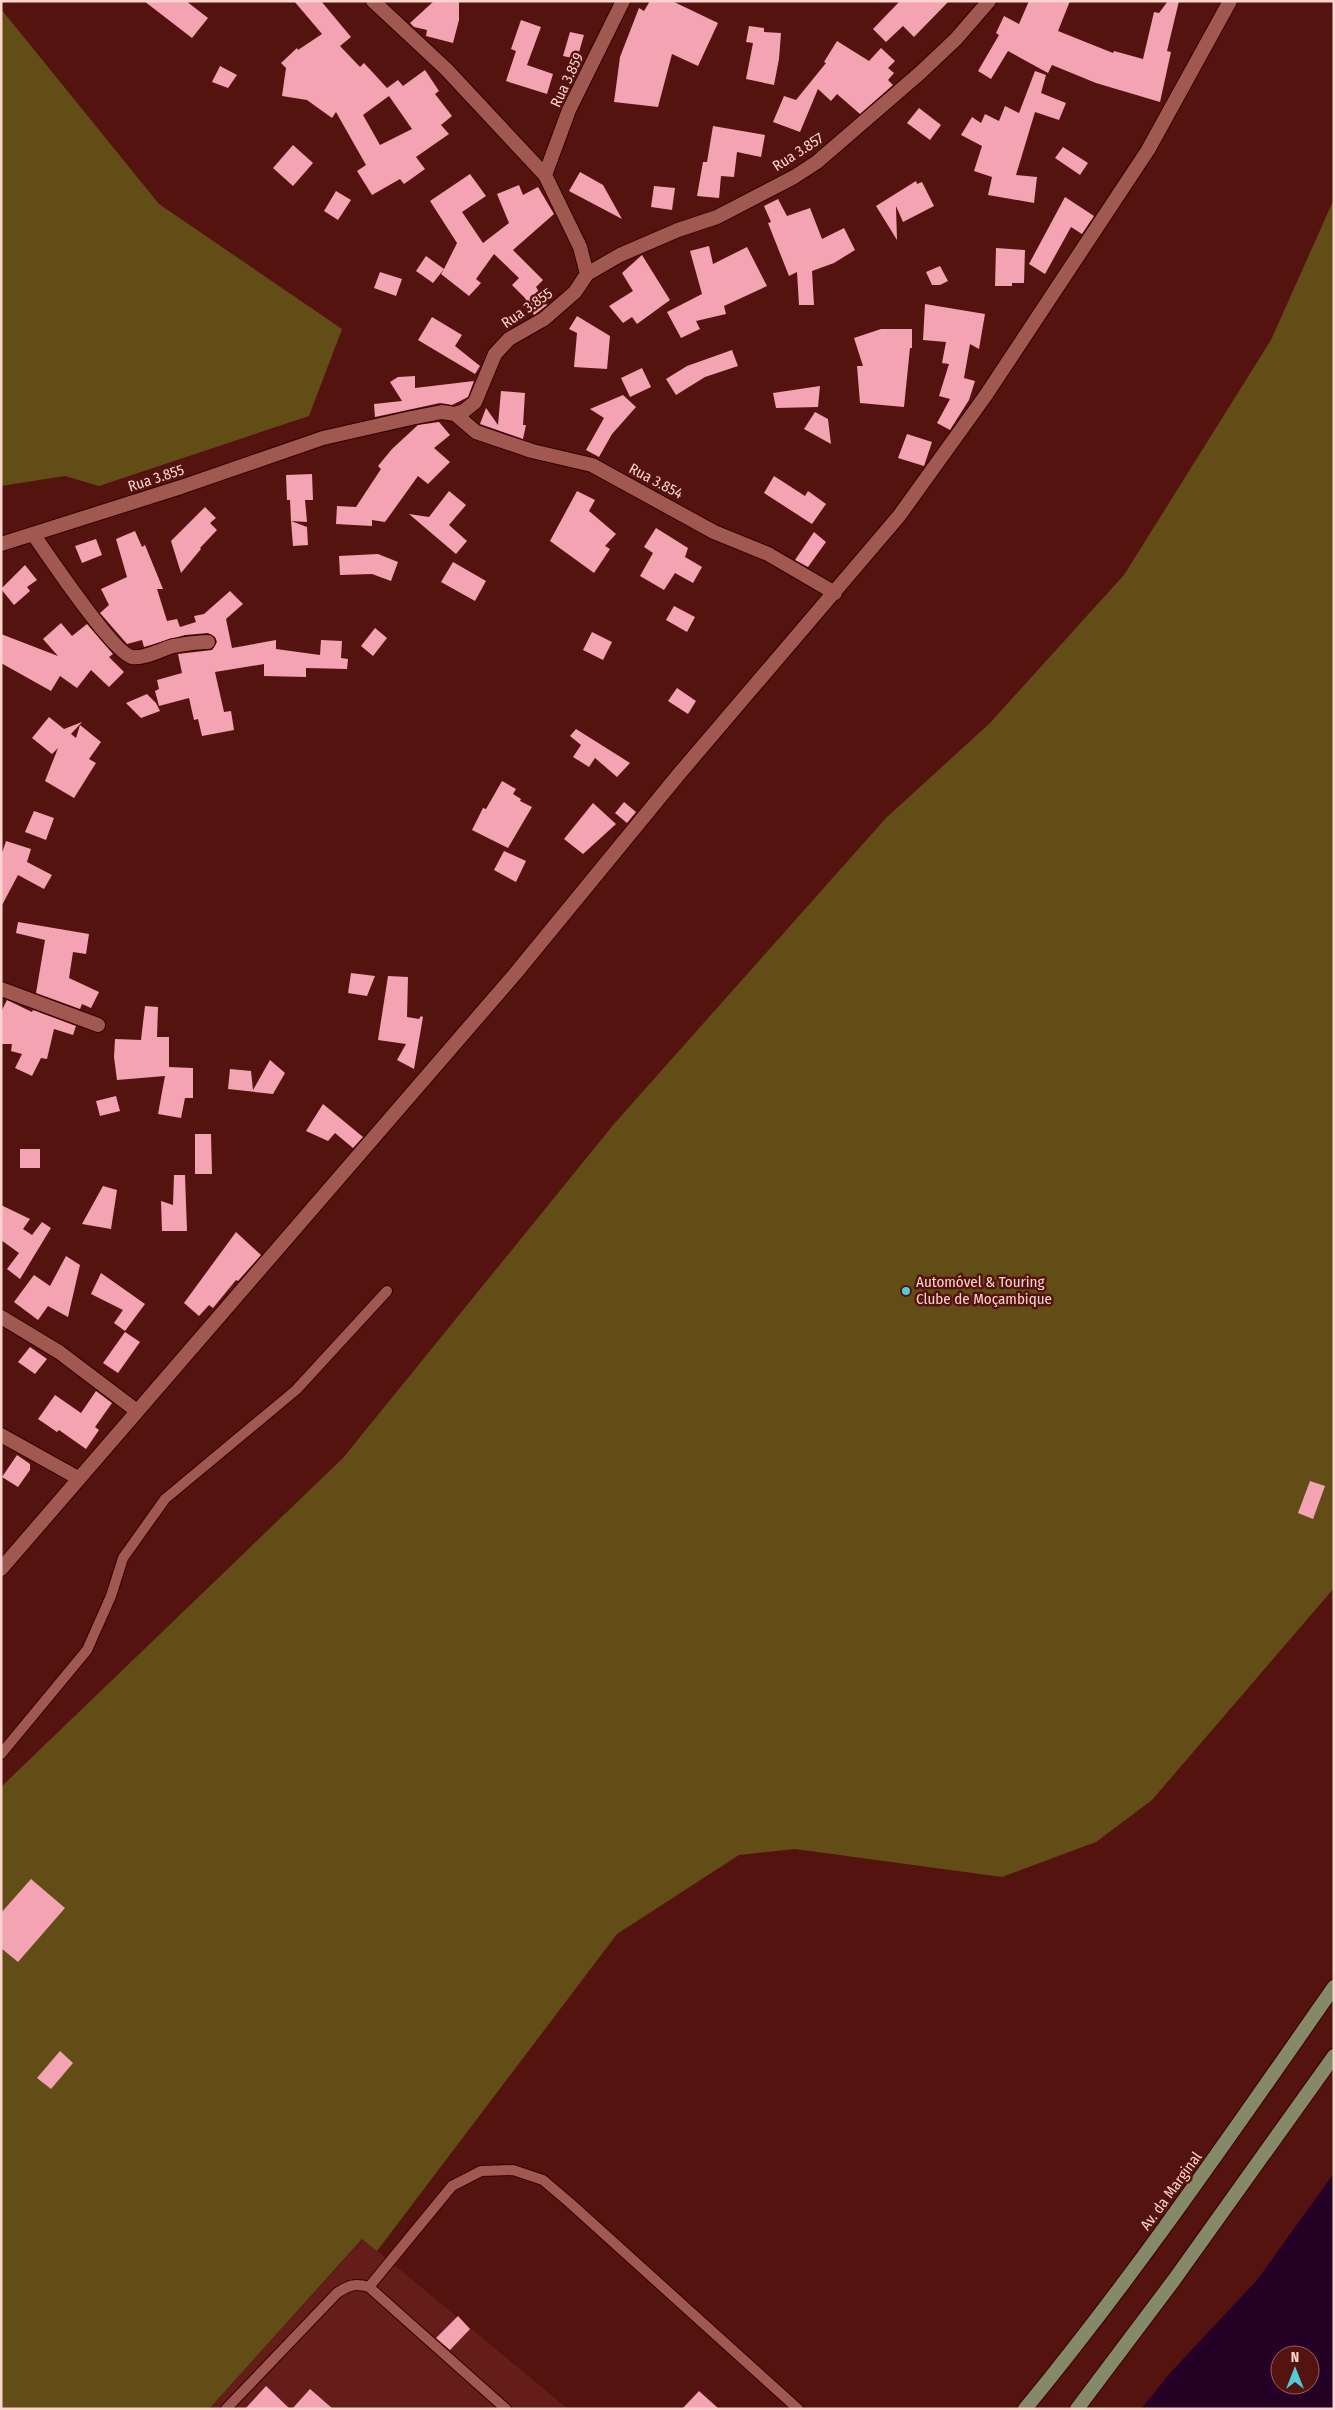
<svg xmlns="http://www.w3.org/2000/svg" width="1335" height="2410" font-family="'Fira Sans Condensed',sans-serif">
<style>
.built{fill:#651d1a}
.green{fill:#624d17}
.water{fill:#250026;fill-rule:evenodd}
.building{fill:#f3a3b2;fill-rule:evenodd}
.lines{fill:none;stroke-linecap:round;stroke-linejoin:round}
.service-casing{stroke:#320202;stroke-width:12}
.minor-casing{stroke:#320202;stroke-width:16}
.primary-casing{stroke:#320202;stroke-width:16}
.service{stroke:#a15850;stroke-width:10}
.minor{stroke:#a15850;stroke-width:14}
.primary{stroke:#858968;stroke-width:14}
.poi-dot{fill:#53cbdb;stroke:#551310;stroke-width:2}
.labels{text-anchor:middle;stroke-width:5;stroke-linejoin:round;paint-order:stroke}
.street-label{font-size:15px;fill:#fed4ce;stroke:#551310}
.poi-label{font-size:15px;fill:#fed4ce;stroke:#551310;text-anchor:start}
</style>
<rect width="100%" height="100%" fill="#551310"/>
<path class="built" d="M 363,2239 L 568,2409 L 209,2409 Z"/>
<path class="green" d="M 1,9 L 159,204 L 342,329 L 309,416 L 99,486 L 65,476 L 1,486 Z
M 1334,199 L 1334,1588 L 1152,1800 L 1096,1842 L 1002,1877 L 795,1849 L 739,1855 L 617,1934 L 377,2251 L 362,2239 L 209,2409 L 1,2409 L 1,1787 L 343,1458 L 614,1124 L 886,818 L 990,723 L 1124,575 L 1271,340 Z"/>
<path class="water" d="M 1334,2173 L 1334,2409 L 1141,2409 L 1171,2372 L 1257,2280 ZM 1280,2355 L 1310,2355 L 1310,2385 L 1280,2385 Z"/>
<path class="building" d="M 144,1 L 186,1 L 208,18 L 192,38 Z
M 294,1 L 321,1 L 351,37 L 340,46 L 360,67 L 364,63 L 387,88 L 398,80 L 403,86 L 425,70 L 439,91 L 435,94 L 452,116 L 441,125 L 449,134 L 416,157 L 425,169 L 404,184 L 400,179 L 372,195 L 357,171 L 366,165 L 336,112 L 332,118 L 307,100 L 282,96 L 286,68 L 281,63 L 297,48 L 298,50 L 322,34 ZM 389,96 L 412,129 L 380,145 L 363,115 Z
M 434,1 L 459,1 L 459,20 L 453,43 L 426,36 L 427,30 L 414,27 L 410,23 Z
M 650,1 L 672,1 L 718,23 L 698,66 L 672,54 L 658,107 L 614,102 L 620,57 L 639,8 L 644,11 Z
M 900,1 L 949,1 L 914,37 L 903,26 L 886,42 L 873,29 Z
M 1029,1 L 1070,1 L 1058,31 L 1113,53 L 1114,51 L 1143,59 L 1154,12 L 1159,13 L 1168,1 L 1179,1 L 1167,51 L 1171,52 L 1160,102 L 1096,83 L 1052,65 L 1048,73 L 1008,51 L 991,79 L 978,71 L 999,35 L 996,33 L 1004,16 L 1019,24 Z
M 521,20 L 541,27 L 527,65 L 553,74 L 547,94 L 506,81 L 516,51 L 511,49 Z
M 749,26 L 764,28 L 764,32 L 781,33 L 779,59 L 774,85 L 746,79 L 753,43 L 746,42 Z
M 570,32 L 584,35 L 577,59 L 563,56 Z
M 837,41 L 869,61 L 881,48 L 895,61 L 888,68 L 894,73 L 888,80 L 893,85 L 860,114 L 837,94 L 831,101 L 818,89 L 800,132 L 773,122 L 784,96 L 796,100 L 826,63 L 824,62 Z
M 220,66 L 237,75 L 228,88 L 212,82 Z
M 1035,71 L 1046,75 L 1041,93 L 1066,103 L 1059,120 L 1035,112 L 1016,175 L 1037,177 L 1034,203 L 988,195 L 992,177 L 974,171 L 982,146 L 961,135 L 972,117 L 981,123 L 985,114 L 999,121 L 1005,106 L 1019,113 Z
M 919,108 L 941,125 L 930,140 L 907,123 Z
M 713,126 L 765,135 L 761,157 L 737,152 L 734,177 L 721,176 L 719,198 L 697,196 L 703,162 L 707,162 Z
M 293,145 L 313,163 L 293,186 L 273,168 Z
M 1063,147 L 1088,163 L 1080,175 L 1055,158 Z
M 580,172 L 603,185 L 622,219 L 569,191 Z
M 470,174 L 486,196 L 462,212 L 483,243 L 509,223 L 497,194 L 519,185 L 523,195 L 538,187 L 554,214 L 513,250 L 543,280 L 536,287 L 547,305 L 534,315 L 525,298 L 512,285 L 519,278 L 494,254 L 476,279 L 481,283 L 469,296 L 441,274 L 444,269 L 433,283 L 416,271 L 426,256 L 444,269 L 457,243 L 430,201 Z
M 916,181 L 917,184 L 922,182 L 934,206 L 903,222 L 896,206 L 897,240 L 876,206 Z
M 654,186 L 675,188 L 672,210 L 651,207 Z
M 336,191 L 351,200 L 338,220 L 324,211 Z
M 1065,197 L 1094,216 L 1082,234 L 1071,227 L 1045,274 L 1029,264 Z
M 778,199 L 787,216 L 810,208 L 822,239 L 844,228 L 855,250 L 834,263 L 812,271 L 814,305 L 799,305 L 797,272 L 789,276 L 768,223 L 771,222 L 764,206 Z
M 709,246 L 713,264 L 747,247 L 767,286 L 724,306 L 726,314 L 696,321 L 700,329 L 681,338 L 667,312 L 702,294 L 690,251 Z
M 996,248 L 1025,250 L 1024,283 L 1012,283 L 1012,286 L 995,286 Z
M 642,255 L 670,300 L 637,324 L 632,317 L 623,323 L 609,306 L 633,291 L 622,273 Z
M 940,266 L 948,281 L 940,285 L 932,285 L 926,272 Z
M 380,272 L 402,279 L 396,296 L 374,288 Z
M 925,304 L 985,314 L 979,349 L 970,344 L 964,378 L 975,381 L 969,400 L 950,430 L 937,423 L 950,399 L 939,396 L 949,364 L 942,363 L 946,342 L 923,340 Z
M 577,316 L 610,336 L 607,369 L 574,367 L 577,333 L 569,329 Z
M 432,317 L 462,335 L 455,346 L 480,366 L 475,374 L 418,340 Z
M 881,329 L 912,329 L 912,348 L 910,348 L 904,407 L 860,403 L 857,366 L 863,366 L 854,338 Z
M 732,350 L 738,366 L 705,377 L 676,395 L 666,379 L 687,366 Z
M 642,368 L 651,387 L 630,397 L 621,378 Z
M 415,376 L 415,388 L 474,381 L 468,397 L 452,405 L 440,403 L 375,417 L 374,404 L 402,401 L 390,382 L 398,377 Z
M 820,386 L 818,407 L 776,408 L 773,393 Z
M 501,391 L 525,393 L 523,425 L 526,425 L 523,439 L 480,424 L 486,408 L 498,425 Z
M 623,395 L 636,407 L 612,434 L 599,457 L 586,450 L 604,418 L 590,409 Z
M 815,412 L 828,419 L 831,444 L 804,429 Z
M 439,422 L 450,435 L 434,448 L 450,462 L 428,484 L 418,476 L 385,522 L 372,520 L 372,526 L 336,524 L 337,506 L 356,507 L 381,469 L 378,466 L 392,449 L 418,425 Z
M 907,434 L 932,442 L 924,466 L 898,458 Z
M 312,474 L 313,500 L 305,500 L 307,522 L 291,521 L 290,500 L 287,500 L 286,475 Z
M 774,476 L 805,496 L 808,491 L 826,504 L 812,524 L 764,493 Z
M 449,491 L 466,505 L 449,525 L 467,541 L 456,554 L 409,514 L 429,517 Z
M 577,491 L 595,500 L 589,511 L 616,534 L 605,546 L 610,549 L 594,573 L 550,541 Z
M 205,507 L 216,518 L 210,523 L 217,530 L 200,548 L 201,549 L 181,573 L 171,541 Z
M 291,521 L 307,527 L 308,545 L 293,546 Z
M 656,528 L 688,548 L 685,557 L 702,567 L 693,583 L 675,573 L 664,590 L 640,576 L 653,553 L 644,547 Z
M 135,531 L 142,547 L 145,545 L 163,589 L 157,589 L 167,621 L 177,619 L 180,627 L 196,622 L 194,616 L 204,614 L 230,591 L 243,604 L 226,619 L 232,648 L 276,640 L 276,649 L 320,655 L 321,640 L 342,641 L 341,658 L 348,659 L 347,669 L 306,668 L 306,677 L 264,676 L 264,664 L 215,672 L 224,712 L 231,711 L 234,730 L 202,736 L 198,719 L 194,720 L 189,698 L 159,706 L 155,691 L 159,689 L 157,680 L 182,673 L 178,654 L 212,650 L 217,642 L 215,637 L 208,633 L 185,635 L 144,647 L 142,640 L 127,644 L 100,613 L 109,605 L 101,589 L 127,577 L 116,539 Z
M 814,532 L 826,542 L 808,567 L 795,560 Z
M 96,539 L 102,555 L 82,563 L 75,546 Z
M 378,554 L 398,562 L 391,581 L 372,574 L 340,575 L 339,556 Z
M 453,562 L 486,581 L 475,601 L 441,582 Z
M 25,565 L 37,580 L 27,587 L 30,591 L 14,605 L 1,589 Z
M 674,606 L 695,617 L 687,632 L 666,620 Z
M 61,623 L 72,636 L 87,624 L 113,654 L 109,657 L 124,672 L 109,687 L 91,670 L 77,688 L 60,676 L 51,691 L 1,663 L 1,634 L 58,656 L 43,639 Z
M 375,628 L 387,638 L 373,656 L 361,646 Z
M 592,632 L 612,642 L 603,660 L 583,650 Z
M 677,688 L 696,701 L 688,714 L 668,701 Z
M 147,694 L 156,703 L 160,711 L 141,718 L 126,703 Z
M 49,717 L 64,729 L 82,722 L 71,734 L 76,738 L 80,725 L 101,742 L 89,759 L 96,763 L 74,798 L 45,781 L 58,748 L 52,754 L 32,738 Z
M 576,729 L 630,763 L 617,777 L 595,758 L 589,767 L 573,757 L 581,745 L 570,736 Z
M 502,781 L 516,789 L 513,794 L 521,799 L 520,801 L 532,807 L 508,848 L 472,830 L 483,808 L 486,809 Z
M 624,802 L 636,812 L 627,823 L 615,813 Z
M 593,803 L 616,824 L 583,854 L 564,839 Z
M 34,811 L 54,818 L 46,840 L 25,832 Z
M 6,841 L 31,849 L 27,862 L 52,875 L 44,889 L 18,875 L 1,907 L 1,856 Z
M 504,851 L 526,861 L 516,882 L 494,870 Z
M 18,922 L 89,934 L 86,954 L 73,952 L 69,978 L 99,992 L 91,1008 L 82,1004 L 80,1009 L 36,993 L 45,940 L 16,933 Z
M 351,973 L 375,976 L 367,996 L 348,993 Z
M 388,976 L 408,977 L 407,1017 L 419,1019 L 421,1016 L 423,1017 L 414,1069 L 397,1060 L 406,1044 L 378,1040 Z
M 7,1000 L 32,1012 L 33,1010 L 76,1026 L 73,1035 L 54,1029 L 47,1059 L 41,1058 L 32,1076 L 15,1068 L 22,1054 L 11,1051 L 12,1044 L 1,1044 L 1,1012 Z
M 145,1006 L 158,1007 L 157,1037 L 169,1037 L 169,1067 L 193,1068 L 193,1098 L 185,1098 L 181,1118 L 158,1114 L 165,1076 L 117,1080 L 114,1057 L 115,1039 L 141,1040 Z
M 270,1060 L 285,1073 L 273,1094 L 228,1089 L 230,1069 L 251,1071 L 253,1090 Z
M 116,1096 L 120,1111 L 100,1116 L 96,1101 Z
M 323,1104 L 363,1137 L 353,1148 L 335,1133 L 328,1141 L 306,1131 Z
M 195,1134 L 211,1134 L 212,1174 L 195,1174 Z
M 20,1149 L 40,1149 L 40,1168 L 20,1168 Z
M 174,1175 L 185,1175 L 187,1231 L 162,1231 L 161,1201 L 173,1205 Z
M 103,1186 L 117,1190 L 111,1229 L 82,1224 Z
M 1,1205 L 30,1219 L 23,1229 L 32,1235 L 42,1222 L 51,1228 L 20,1279 L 7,1269 L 19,1253 L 1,1240 Z
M 236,1232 L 261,1255 L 238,1281 L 236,1280 L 213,1308 L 209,1305 L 199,1316 L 184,1303 Z
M 66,1256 L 80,1265 L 68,1317 L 48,1306 L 38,1320 L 14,1302 L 34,1275 L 50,1286 Z
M 101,1273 L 145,1304 L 125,1331 L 114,1323 L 123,1310 L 91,1294 Z
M 125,1332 L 140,1342 L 118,1373 L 103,1363 Z
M 30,1347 L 47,1359 L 35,1374 L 18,1362 Z
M 96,1391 L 112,1403 L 95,1427 L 99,1430 L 86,1449 L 59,1430 L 57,1432 L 38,1419 L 55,1395 L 81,1413 Z
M 17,1455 L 30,1464 L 30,1470 L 18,1487 L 2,1477 Z
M 1310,1481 L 1325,1486 L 1313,1519 L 1298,1513 Z
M 31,1879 L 65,1908 L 18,1962 L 1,1948 L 1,1913 Z
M 60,2051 L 73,2063 L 51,2089 L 37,2078 Z
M 458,2316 L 470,2329 L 450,2350 L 436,2338 Z
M 266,2386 L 290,2409 L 245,2409 Z
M 310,2389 L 333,2409 L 292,2409 Z
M 699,2391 L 719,2409 L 682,2409 Z"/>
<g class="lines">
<g class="service-casing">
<path id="service" d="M 1,1754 L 87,1650 L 111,1596 L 123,1558 L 165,1499 L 296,1390 L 387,1291
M 369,2287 L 452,2186 L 481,2171 L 513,2170 L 543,2180 L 570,2203 L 798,2409
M 226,2409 L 337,2293 C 349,2285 355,2283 369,2287 L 506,2409"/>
</g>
<g class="minor-casing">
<path id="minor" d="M 373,1 L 446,69 L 545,175 L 580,247 L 587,274
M 545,175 L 569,110 L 623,1
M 455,414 L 476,432 L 532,451 L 592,465 L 714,532 L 768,554 L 835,593
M 33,534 C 47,554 114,654 132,657 C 144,659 162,649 173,646 C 185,644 196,642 208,642
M 1,544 L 181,487 L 323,438 L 411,418 L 442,412 L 455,414 L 464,411 L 475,402 L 495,354 L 509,339 L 544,319 L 575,292 L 587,274 L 620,255 L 678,230 L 717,217 L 794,177 L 817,162 L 920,73 L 956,39 L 989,1
M 1,989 L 98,1025
M 1,1317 L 59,1352 L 137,1411
M 1,1435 L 78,1478
M 1,1569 L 515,974 L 679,774 L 899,516 L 986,395 L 1148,150 L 1230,1"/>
</g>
<g class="primary-casing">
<path id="primary" d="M 1025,2409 C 1136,2274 1234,2130 1334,1987
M 1077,2409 L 1174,2280 L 1334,2056"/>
</g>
<use href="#service" class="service"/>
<use href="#minor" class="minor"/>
<use href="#primary" class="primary"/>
</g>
<circle class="poi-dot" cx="906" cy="1291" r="5"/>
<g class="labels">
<g class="street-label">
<text transform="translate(567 80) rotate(-65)" y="5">Rua 3.859</text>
<text transform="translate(798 152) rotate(-33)" y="5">Rua 3.857</text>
<text transform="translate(527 308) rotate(-35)" y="5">Rua 3.855</text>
<text transform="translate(156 478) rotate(-18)" y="5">Rua 3.855</text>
<text transform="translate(656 481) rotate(28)" y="5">Rua 3.854</text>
<text transform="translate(1171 2191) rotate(-54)" y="5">Av. da Marginal</text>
</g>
<g class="poi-label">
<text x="916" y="1287">Automóvel &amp; Touring<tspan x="916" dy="17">Clube de Moçambique</tspan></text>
</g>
</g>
<rect width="1335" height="2410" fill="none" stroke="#fed4ce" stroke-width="5"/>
<g transform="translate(1295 2370)"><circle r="24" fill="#551310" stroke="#99605c"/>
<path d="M0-4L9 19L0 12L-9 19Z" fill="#53cbdb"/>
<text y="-8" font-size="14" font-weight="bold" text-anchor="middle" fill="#fed4ce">N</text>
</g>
</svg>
